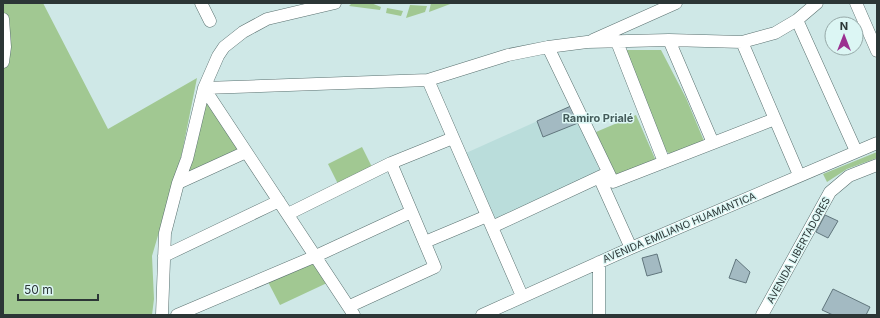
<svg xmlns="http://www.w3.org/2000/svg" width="880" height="318" font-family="Inter,sans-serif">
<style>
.built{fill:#badddb}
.green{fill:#a1c892}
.building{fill:#a3bac2;stroke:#61767d}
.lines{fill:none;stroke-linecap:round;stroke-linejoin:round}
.minor-casing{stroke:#5a7170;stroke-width:13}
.minor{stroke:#fff;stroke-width:12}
.labels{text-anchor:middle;stroke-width:3;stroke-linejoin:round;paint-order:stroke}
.street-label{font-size:10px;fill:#2c3636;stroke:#dcf6f4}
.neighbourhood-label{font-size:11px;font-weight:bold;fill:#455c5b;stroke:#dcf6f4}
</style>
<rect width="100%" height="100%" fill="#cfe8e7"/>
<path class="built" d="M 571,106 L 601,173 L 496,220 L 466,153 Z"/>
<path class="green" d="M 3,3 L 43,3 L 108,129 L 197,78 L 182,153 L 152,256 L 154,299 L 152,315 L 3,315 Z
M 352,3 L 371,3 L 381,7 L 380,10 L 349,6 Z
M 431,3 L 453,3 L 429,12 Z
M 410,5 L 427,6 L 425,12 L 406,18 Z
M 387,8 L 403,11 L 401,16 L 386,13 Z
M 623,50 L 661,50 L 686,98 L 704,141 L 670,154 L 666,151 Z
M 204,88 L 246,152 L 178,183 Z
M 636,115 L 656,161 L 616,178 L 596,132 Z
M 362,147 L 372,167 L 338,184 L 328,164 Z
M 877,152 L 877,158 L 847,169 L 827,182 L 823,174 Z
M 316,256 L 327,283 L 280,305 L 267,280 Z"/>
<path class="building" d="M 571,106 L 578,123 L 543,137 L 537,121 Z
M 825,215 L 838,221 L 828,238 L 816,232 Z
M 657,254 L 662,272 L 647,276 L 642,258 Z
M 736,259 L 750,272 L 746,283 L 729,278 Z
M 833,289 L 870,307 L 866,315 L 833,315 L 822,310 Z"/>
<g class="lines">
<g class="minor-casing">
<path id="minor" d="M 201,3 L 210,21
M 856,3 L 877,51
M 3,19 L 5,47 L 3,62
M 797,20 L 856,151
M 593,40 L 676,3
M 669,40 L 713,143
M 617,42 L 664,162
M 742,42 L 799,175
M 548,47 L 613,182 L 775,119
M 428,80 L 522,296
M 204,88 L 428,80 L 508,55 L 548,47 L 587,42 L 669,40 L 742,42 L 775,33 L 797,20 L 817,3
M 204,88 L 354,315
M 599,177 L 631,248
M 178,183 L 246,152
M 288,214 L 391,163 L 453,138
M 492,227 L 608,173
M 425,242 L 487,216
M 164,256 L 279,201
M 599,262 L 599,315
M 350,306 L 435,267 L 391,163
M 162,315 L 165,233 L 178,183 L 187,159 L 204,88 L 218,56 L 224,47 L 243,32 L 267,19 L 335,3
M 177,315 L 316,256 L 411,212
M 482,315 L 631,248 L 877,143
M 762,315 L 830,192 L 849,176 L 877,165"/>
</g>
<use href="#minor" class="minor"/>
</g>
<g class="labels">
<g class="street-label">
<text transform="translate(679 227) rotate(-23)" y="4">AVENIDA EMILIANO HUAMANTICA</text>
<text transform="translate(798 250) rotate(-61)" y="4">AVENIDA LIBERTADORES</text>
</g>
<g class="neighbourhood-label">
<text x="598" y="122">Ramiro Prialé</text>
</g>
</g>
<rect width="880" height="318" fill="none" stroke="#2c3636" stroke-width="8"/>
<g transform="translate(844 36)"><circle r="19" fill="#dcf6f4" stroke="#96a9a8"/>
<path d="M0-3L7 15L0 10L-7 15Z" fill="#9b3091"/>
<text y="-6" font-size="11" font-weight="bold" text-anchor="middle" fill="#2c3636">N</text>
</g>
<path d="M18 294v6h80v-6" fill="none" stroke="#2c3636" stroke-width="2"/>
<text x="24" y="294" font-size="12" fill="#2c3636" stroke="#dcf6f4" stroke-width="3" paint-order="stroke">50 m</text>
</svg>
